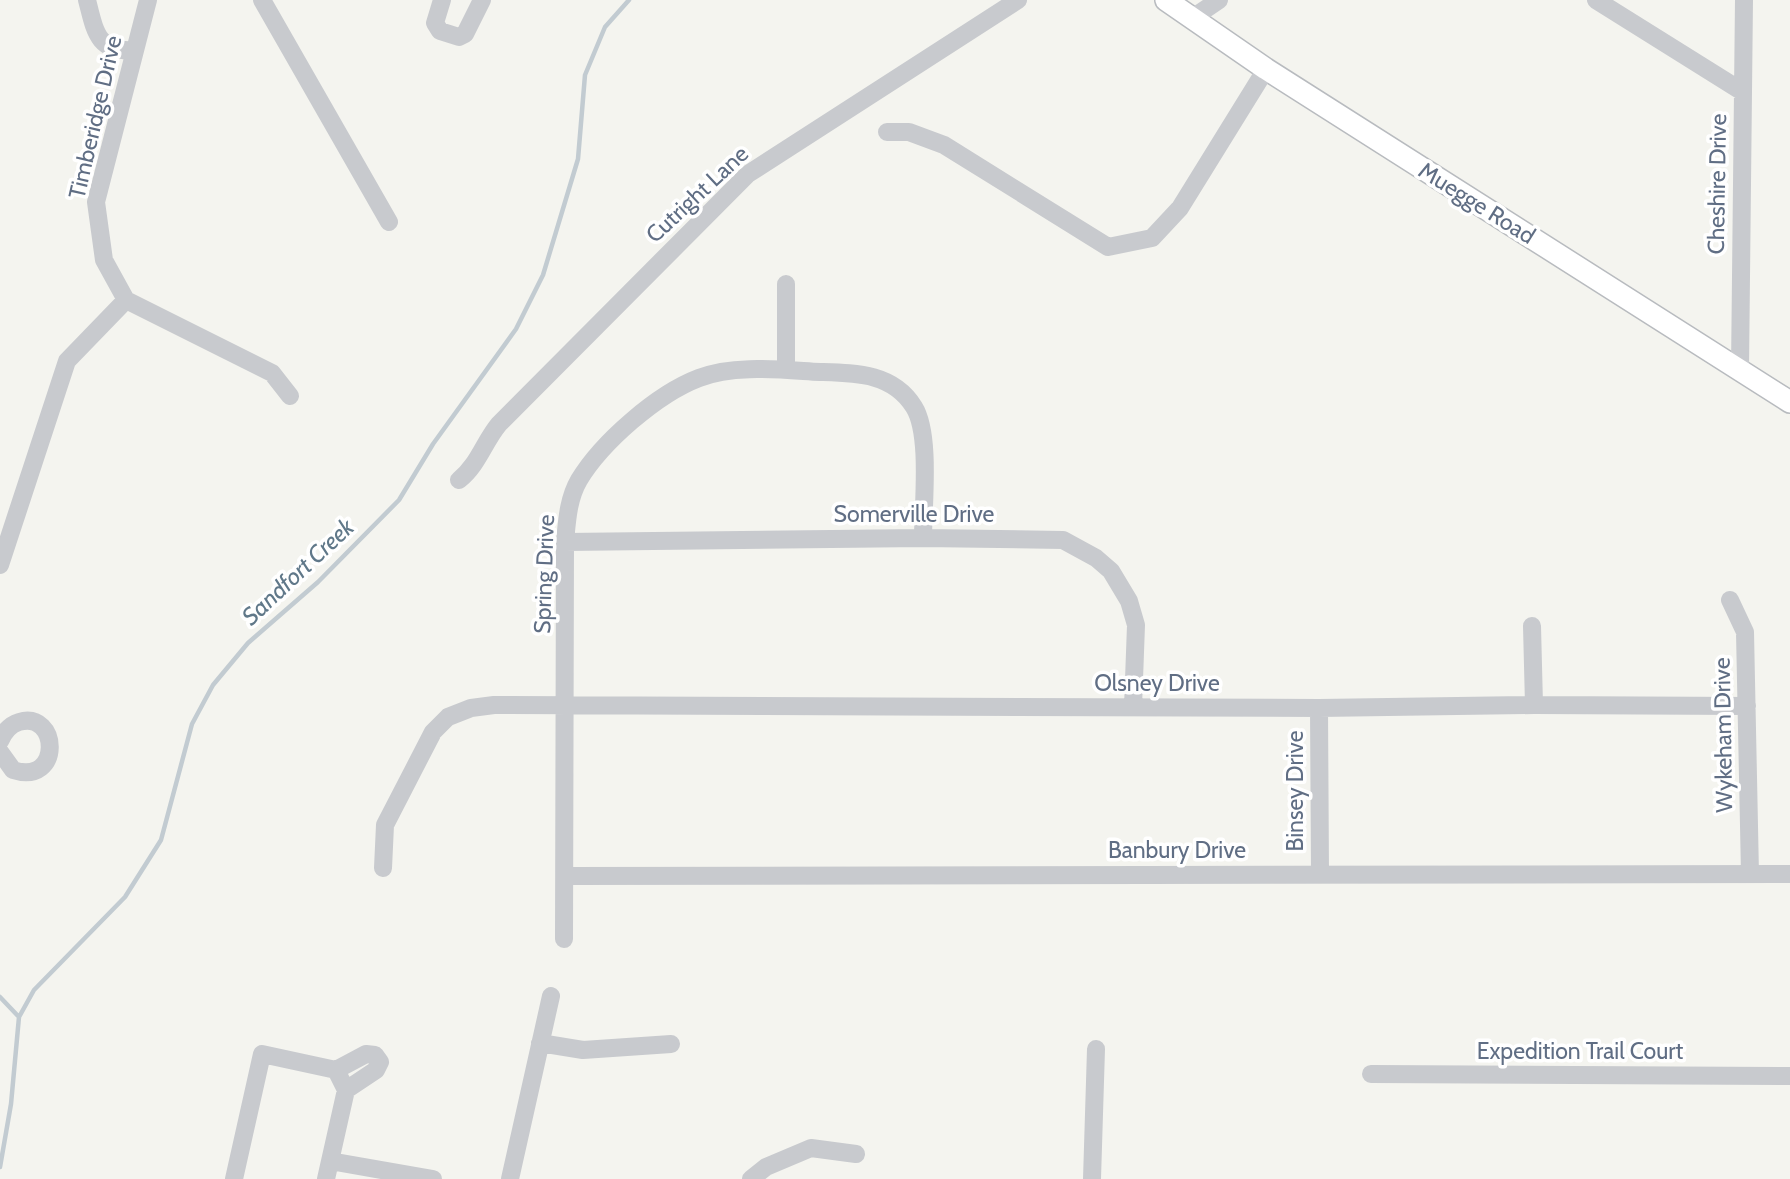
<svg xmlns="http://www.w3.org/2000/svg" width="1790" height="1179" font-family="Cabin,sans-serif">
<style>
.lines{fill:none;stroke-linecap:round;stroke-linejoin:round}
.stream{stroke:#c2cbd1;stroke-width:4.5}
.major-casing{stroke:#b8bbbf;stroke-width:24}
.minor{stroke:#c8cace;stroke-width:18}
.major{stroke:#fff;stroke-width:21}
.labels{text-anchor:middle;stroke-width:7;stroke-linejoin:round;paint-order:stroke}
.street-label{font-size:23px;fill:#606e84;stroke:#fff}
.water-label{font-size:24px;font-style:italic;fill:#607889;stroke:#fff}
</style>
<rect width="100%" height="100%" fill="#f4f4ef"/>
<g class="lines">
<path class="stream" d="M 0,997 L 19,1017
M 0,1167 L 11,1104 L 19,1017 L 34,990 L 125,897 L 161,840 L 192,724 L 213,685 L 248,643 L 318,582 L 399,500 L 433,444 L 516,329 L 543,275 L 578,159 L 585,75 L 605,27 L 629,0"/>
<g class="major-casing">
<path id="major" d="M 1166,0 L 1266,69 L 1790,402"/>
</g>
<path class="minor" d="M 87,0 C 95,31 97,53 135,50
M 148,0 L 96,202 L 104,260 L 126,300 L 272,373 L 290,396
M 262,0 L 389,222
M 442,0 L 435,23 L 440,31 L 459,37 L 465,34 L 482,0
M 1596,0 L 1743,92
M 1191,19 L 1219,0
M 887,132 L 909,132 L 944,145 L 1108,247 L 1152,238 L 1180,208 L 1266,69
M 1740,369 L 1744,0
M 786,370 L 786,284
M 459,480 C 478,465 484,442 499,424 L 748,174 L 1018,0
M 565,542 L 923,538 L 1063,540 L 1096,558 L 1111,571 L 1129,601 L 1136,625 L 1133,707
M 0,565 L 67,361 L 126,300
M 1730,600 L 1745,632 L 1750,874
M 1532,626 L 1534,705
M 1319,708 L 1320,874
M 0,741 C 4,732 9,725 19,722 C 59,710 63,786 13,770 L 0,752
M 383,868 L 385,825 L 433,732 L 448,717 L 471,708 L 494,705 L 1319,708 L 1534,705 L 1747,706
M 565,876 L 1790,874
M 564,939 L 565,542 C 567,521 568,499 579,480 C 602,442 657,394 699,378 C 734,364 783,370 820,372 C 856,373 893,373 914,407 C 931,434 923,505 923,538
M 540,1043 L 583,1050 L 671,1044
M 336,1070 L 366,1054 L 375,1055 L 380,1062 L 376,1070 L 346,1090
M 1371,1074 L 1790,1076
M 330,1161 L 433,1179
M 234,1179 L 262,1054 L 336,1070 L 346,1090 L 326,1179
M 510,1179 L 551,996
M 751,1179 L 766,1167 L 811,1148 L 856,1154
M 1092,1179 L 1096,1049"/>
<use href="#major" class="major"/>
</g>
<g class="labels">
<g class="street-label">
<text transform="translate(95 117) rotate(-77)" y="8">Timberidge Drive</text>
<text transform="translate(1717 184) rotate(-89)" y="8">Cheshire Drive</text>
<text transform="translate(697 194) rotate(-43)" y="8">Cutright Lane</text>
<text transform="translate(1477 203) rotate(32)" y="8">Muegge Road</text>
<text x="914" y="522">Somerville Drive</text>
<text transform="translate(544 574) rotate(-88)" y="8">Spring Drive</text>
<text x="1157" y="691">Olsney Drive</text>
<text transform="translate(1723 735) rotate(-91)" y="8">Wykeham Drive</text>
<text transform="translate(1295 791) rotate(-90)" y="8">Binsey Drive</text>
<text x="1177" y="858">Banbury Drive</text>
<text x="1580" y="1059">Expedition Trail Court</text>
</g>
<g class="water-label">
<text transform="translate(298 572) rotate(-43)" y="8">Sandfort Creek</text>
</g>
</g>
</svg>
